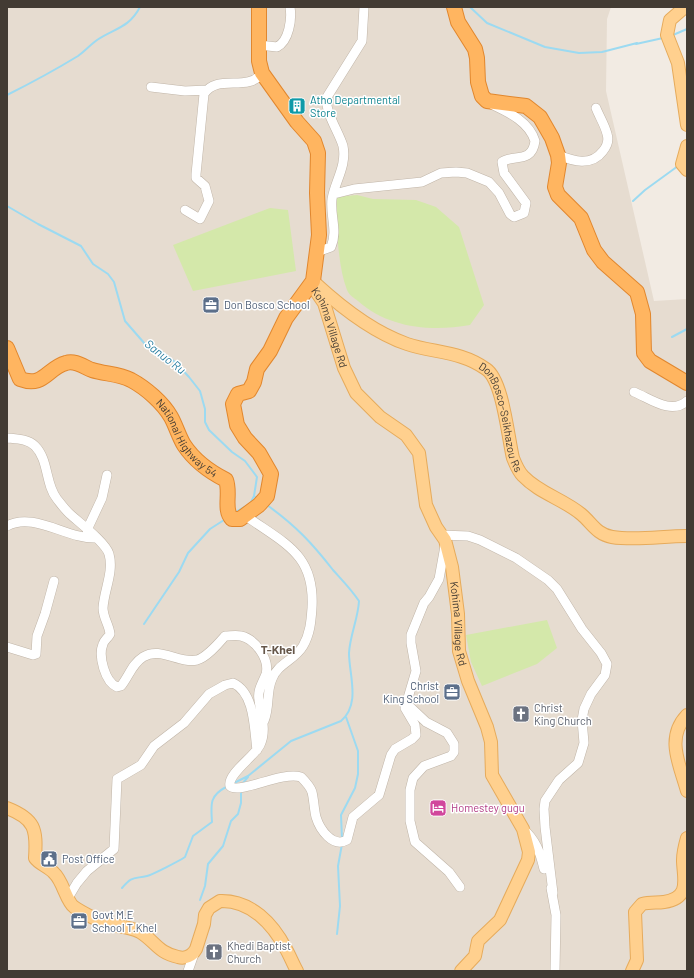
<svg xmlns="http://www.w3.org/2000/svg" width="694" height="978" font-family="Barlow,sans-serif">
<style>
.residential{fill:#e6dcd0}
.green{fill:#d4e8aa}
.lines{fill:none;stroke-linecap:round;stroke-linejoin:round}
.stream{stroke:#9cdaf1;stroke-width:2}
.minor-casing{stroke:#c0b5a8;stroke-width:10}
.major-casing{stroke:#e6ab5c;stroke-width:14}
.highway-casing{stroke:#e1872e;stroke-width:16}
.minor{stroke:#fff;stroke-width:9}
.major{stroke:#ffd08e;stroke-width:12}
.highway{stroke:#ffb560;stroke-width:14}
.labels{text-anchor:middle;stroke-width:3;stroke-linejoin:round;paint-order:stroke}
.culture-label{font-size:11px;fill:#0d838f;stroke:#fff;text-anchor:start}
.service-label{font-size:11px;fill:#4e5e75;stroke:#fff;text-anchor:start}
.street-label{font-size:11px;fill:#433b33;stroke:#fff}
.worship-label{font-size:11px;fill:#5b616d;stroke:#fff;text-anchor:start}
.hotel-label{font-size:11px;fill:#b23c85;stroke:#fff;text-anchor:start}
.water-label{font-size:12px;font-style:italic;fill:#287ea1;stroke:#fff}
.neighbourhood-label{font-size:12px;font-weight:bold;fill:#66574a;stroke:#fff}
</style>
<rect width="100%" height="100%" fill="#f2ebe3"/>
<path class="residential" d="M 7,7 L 611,7 L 607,19 L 606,91 L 654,301 L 687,299 L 687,971 L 7,971 Z"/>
<path class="green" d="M 357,195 L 373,199 L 416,200 L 436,207 L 459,227 L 484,305 L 470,325 C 431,332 388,328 358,301 C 354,298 349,295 347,290 C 337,264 337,225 336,197 Z
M 270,208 L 288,210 L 296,271 L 193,291 L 173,245 Z
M 547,620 L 557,648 L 537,664 L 482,686 L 471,662 L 466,635 Z"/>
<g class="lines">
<path class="stream" d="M 470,7 L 487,23 L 545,47 L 579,53 L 602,52 L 637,43
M 673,35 L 687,29
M 636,44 L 663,38
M 7,95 C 31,83 55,70 78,56 C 85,51 90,45 97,40 C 115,28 129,28 140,7
M 633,201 L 645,190 L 678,166
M 7,206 L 38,224 L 81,246 L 93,264 L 108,274 L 114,282 L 125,321 L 145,344 L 162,352 L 175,362 L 189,377 L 200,391 L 205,409 L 205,422 L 209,430 L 232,452 L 245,461 L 257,477 L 254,496 L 257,498
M 672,337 L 687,329
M 250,504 L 254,496
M 234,513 L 246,506
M 144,624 L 179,572 L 188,553 L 210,529 L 224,520
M 234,783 L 248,776 L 291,741 L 341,721 C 361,704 349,675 349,653 C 350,635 358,619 359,601 C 351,589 342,580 333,570 C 312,543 296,526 267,505
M 242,784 L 248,777
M 342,839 L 341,815 L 355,788 L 358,774 L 358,751 L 346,717
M 122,888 C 132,876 133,879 147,876 C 152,875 179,861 185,857 L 193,836 L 212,822 C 211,805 209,796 226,787
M 200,900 L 205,886 L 208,864 L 223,846 L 231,821 L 238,814 L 241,803 L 241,790
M 337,934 L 340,906 L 338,866 L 342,844"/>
<g class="minor-casing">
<path id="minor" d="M 259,45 L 277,47 C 289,41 292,19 290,7
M 151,87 L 185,91 L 207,90
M 558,155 C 573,161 591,167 603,151 C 607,146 609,140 607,134 C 605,125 599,116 596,108
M 334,194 L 354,189 L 422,182 L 441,173 L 456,172 L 467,173 L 489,182 L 499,193 L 510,214 L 514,217 L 524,213 L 526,203 L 504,173 L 502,162 C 513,154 532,164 535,141 C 529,122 510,113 493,105
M 185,210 L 200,219 L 209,201 L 205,186 L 196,178 L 196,174 L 204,94 C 217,73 248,93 262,73
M 317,252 L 331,247 C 338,231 330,216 332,199 C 335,181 347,166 343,146 C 339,132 324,111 327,97 L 362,41 L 364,7
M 634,392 C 651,399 671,415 687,401
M 7,438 C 17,439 28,439 35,446 C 49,460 45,484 57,499 C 61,504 66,511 71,515 C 80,523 106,543 109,554 C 114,572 104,590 103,608 C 103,618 109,624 110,634 C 108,638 104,640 103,644 C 98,656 105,682 117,687 L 121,686 C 129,676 132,664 143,657 C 160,646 179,664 197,660 C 207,657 218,644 225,636 C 230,636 236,635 241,636 C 255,639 270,659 266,674 C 263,682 257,690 259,700 C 261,716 267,730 260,745 C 253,758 227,774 230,786 C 239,795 281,771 301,777 C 305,781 310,786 312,792 C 314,800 314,809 316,817 C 320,830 333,848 347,840 L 353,817 L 379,795 L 391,755 L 395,749 L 412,739 L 416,735 L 415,725 L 405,708 L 416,671 L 411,643 L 411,635 L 424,603 L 429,597 L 439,579 L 445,546
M 246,516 C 285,544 315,554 312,608 C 311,622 310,634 303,646 C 295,660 277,664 272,679 C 266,692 270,707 264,721
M 7,526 C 34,511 68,540 97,538
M 87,530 L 102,498 L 107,475
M 441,535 L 468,536 L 480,540 L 516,558 L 548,580 L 557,589 L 582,629 L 601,653 L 607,664 L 605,675 L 591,694 L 584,709 L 582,720 L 584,743 L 578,763 L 559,780 L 545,801 L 544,809 L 545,827 L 553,893
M 7,647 L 33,655 L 36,654 L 37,636 L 45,614 L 54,581
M 408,705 L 426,722 L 447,733 L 454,744 L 454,752 L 451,756 L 424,766 L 413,778 L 410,790 L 410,821 L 415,842 L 449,872 L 460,887
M 523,829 C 536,840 540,852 544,869
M 551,888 L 556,915 L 555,971
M 68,898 L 77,883 L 87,871 L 114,849 L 117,779 L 141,765 L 154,746 L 184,723 L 209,694 L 225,685 L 233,683 C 255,693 254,729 257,750
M 188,971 L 194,954"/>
</g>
<g class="major-casing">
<g id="major">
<path d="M 685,7 L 670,20 L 667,35 L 678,63 L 687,125"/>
<path d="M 687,146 L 682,164 L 687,170"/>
<path id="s1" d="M 311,284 L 324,303 L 344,368 L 356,393 L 380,417 L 406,435 L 419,453 L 426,505 L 436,527 L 445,540 L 452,567 L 458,614 L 459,651 L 468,681 L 487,727 L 491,742 L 492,775 L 523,829 L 529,852 L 528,860 L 500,920 L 478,941 L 475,956 L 461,971"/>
<path id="s2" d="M 316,284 C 341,307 375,333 407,344 C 434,353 461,351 486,369 C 503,380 508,438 513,458 C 515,463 519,472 523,476 C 539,493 563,499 581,514 C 592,523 596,534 612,537 C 636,541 662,536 687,536"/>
<path d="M 687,715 C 665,738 680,765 687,791"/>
<path d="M 7,808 C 35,819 37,829 35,858 C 39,864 49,867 54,873 C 63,881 66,901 74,907 C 81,912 99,921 107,924 C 118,927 129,926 140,932 C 155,941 158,953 178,957 C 185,959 192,956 196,949 L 204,924 L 205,915 L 209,908 L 220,901 C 251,900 273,924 286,949 C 290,956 293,964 297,971"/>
<path d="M 632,971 L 637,960 L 635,912 L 642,904 C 650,902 657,903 664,902 C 692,898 683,877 683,860 C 683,852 685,845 687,838"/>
</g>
</g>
<g class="highway-casing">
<g id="highway">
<path d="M 454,7 L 458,22 L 475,49 L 477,58 L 478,82 L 482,96 L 487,101 L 526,106 L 540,117 L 552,138 L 558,155 L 559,163 L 555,187 L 558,195 L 581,218 L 594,250 L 603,262 L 637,292 L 643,314 L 644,353 L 650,361 L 687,383"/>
<path id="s3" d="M 7,348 L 20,379 C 44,388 47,368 66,363 C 75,360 84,367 92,370 C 105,374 119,374 131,380 C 146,388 163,403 171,417 C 176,426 179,437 184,445 C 194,460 210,472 226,480 C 231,493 223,510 232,519 L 240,519 L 259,505 L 267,496 L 271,474 L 259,453 L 245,438 L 237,425 L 233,404 L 238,394 L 249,391 L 254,382 L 257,369 L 270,351 L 286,318 L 313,281 L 319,235 L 317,193 L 318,153 L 314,141 L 297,122 L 262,73 L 259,61 L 259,7"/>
</g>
</g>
<use href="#minor" class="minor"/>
<use href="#major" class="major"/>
<use href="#highway" class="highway"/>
</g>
<defs>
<g id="building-square" transform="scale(0.9)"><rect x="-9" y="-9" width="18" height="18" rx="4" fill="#0f9aa8" stroke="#fff"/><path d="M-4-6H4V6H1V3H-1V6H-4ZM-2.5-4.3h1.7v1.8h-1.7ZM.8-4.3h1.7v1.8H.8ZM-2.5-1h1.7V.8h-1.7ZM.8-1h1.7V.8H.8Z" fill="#fff"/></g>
<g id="office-square" transform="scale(0.9)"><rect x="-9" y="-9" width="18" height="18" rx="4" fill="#5c6f8a" stroke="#fff"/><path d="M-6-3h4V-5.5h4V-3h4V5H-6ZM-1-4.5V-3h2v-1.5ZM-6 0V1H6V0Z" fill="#fff"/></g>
<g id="church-square" transform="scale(0.9)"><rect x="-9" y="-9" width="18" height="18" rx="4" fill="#6b7280" stroke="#fff"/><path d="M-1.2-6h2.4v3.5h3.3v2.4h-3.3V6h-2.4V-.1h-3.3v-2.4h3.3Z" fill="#fff"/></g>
<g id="hotel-square" transform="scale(0.9)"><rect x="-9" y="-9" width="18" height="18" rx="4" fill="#d1479c" stroke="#fff"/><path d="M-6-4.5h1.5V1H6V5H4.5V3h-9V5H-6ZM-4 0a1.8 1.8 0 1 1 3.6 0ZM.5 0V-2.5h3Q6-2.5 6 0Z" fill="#fff"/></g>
<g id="civic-square" transform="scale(0.9)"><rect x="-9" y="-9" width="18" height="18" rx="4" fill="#5c6f8a" stroke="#fff"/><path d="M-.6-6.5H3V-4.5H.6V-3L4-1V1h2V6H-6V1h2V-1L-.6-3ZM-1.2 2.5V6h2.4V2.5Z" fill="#fff"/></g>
</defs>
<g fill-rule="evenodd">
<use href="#building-square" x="297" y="106"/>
<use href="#office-square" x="211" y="305"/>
<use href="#office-square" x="452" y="692"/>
<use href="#church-square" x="521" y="714"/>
<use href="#hotel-square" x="438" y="808"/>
<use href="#civic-square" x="49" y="859"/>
<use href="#office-square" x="79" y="921"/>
<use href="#church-square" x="214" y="952"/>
</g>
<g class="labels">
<g class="culture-label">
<text x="310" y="104">Atho Departmental<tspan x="310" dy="13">Store</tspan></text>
</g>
<g class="service-label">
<text x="224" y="309">Don Bosco School</text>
<text x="439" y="690" text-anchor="end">Christ<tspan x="439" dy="13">King School</tspan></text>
<text x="62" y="863">Post Office</text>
<text x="92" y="919">Govt M.E<tspan x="92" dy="13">School T.Khel</tspan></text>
</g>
<g class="street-label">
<text dy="4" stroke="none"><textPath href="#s1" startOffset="48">Kohima Village Rd</textPath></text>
<text dy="4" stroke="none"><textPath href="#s2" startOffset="244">DonBosco-Seikhazou Rs</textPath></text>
<text dy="4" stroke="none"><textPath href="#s3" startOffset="235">National Highway 54</textPath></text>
<text dy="4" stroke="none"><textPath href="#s1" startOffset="384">Kohima Village Rd</textPath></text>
</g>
<g class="worship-label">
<text x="534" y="712">Christ<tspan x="534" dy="13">King Church</tspan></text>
<text x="227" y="950">Khedi Baptist<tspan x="227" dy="13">Church</tspan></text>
</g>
<g class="hotel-label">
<text x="451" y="812">Homestey gugu</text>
</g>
<g class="water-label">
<text transform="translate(165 357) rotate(38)" y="4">Sanuo Ru</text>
</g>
<g class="neighbourhood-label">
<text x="278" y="654">T-Khel</text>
</g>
</g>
<rect width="694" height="978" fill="none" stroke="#433b33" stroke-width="16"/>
</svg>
